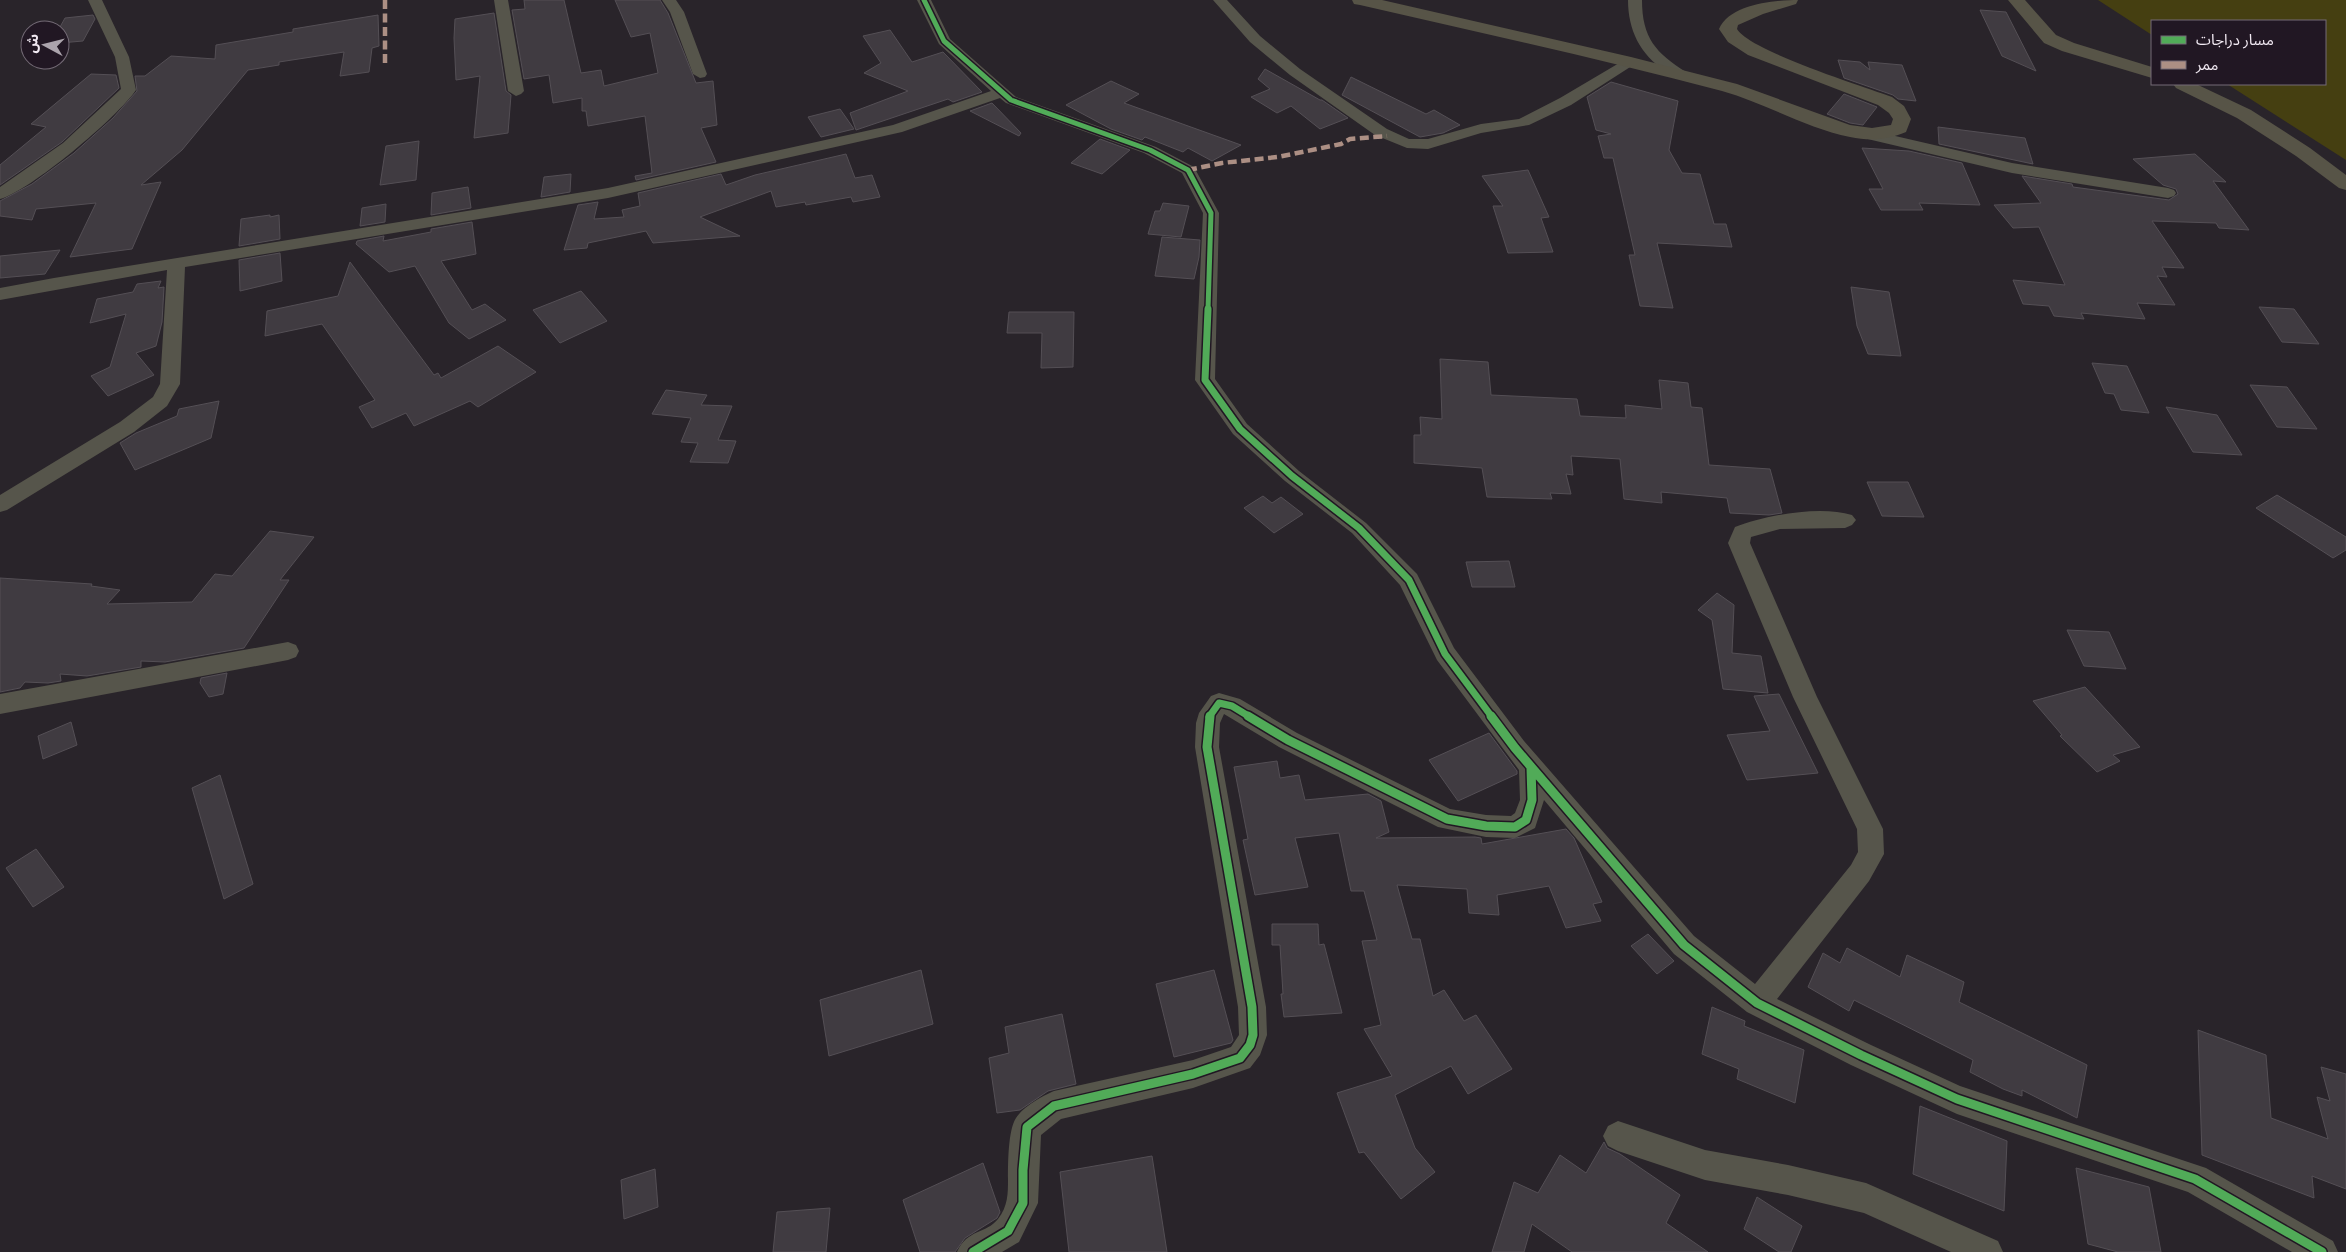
<svg xmlns="http://www.w3.org/2000/svg" width="2346" height="1252" font-family="'Exo 2','Noto Sans Arabic',sans-serif">
<style>
.green{fill:#453f11}
.building{fill:#403b41;stroke:#544f55}
.lines{fill:none;stroke-linecap:round;stroke-linejoin:round}
.street{fill:#56554b;fill-rule:evenodd}
.secondary{fill:#575447;fill-rule:evenodd}
.quiet{stroke:#ac8f84;stroke-width:4.5;stroke-dasharray:9 4.5;stroke-linecap:butt}
.cycleway-far2-casing{stroke:#211723;stroke-width:8}
.cycleway-far1-casing{stroke:#211723;stroke-width:10}
.cycleway-casing{stroke:#211723;stroke-width:12}
.cycleway-far2{stroke:#51ab58;stroke-width:5}
.cycleway-far1{stroke:#51ab58;stroke-width:7}
.cycleway{stroke:#51ab58;stroke-width:9}
</style>
<rect width="100%" height="100%" fill="#29242a"/>
<path class="green" d="M 2098,0 L 2346,0 L 2346,160 L 2227,84 L 2325,84 L 2325,21 L 2152,21 L 2152,35 Z"/>
<path class="building" d="M 524,0 L 564,0 L 581,73 L 601,70 L 604,86 L 658,73 L 650,33 L 631,37 L 615,0 L 660,0 L 668,13 L 696,83 L 713,81 L 717,125 L 701,128 L 716,162 L 636,180 L 635,176 L 652,173 L 645,116 L 588,126 L 586,111 L 582,111 L 582,98 L 553,103 L 549,75 L 524,79 L 512,10 L 525,9 Z
M 1980,10 L 2006,12 L 2036,71 L 2002,56 Z
M 494,13 L 506,91 L 511,95 L 508,133 L 474,138 L 480,76 L 456,80 L 454,38 L 455,19 Z
M 93,15 L 95,19 L 83,41 L 60,43 L 60,27 L 65,18 Z
M 378,15 L 379,46 L 372,48 L 369,72 L 340,76 L 344,52 L 279,62 L 279,65 L 248,70 L 182,150 L 141,185 L 161,182 L 132,249 L 70,257 L 96,203 L 36,209 L 32,220 L 0,216 L 0,201 L 32,184 L 74,153 L 113,118 L 137,91 L 135,76 L 145,76 L 171,56 L 215,59 L 216,45 L 293,32 L 293,29 Z
M 890,30 L 912,62 L 943,52 L 982,92 L 953,102 L 948,99 L 856,130 L 850,113 L 908,91 L 864,73 L 881,63 L 863,36 Z
M 1838,60 L 1860,62 L 1870,70 L 1868,62 L 1902,65 L 1916,101 L 1898,99 L 1893,95 L 1844,78 Z
M 1265,69 L 1320,100 L 1322,100 L 1348,118 L 1320,129 L 1291,106 L 1277,113 L 1251,97 L 1270,89 L 1258,79 Z
M 91,74 L 116,75 L 119,88 L 62,142 L 0,185 L 0,165 L 46,127 L 31,124 Z
M 1351,77 L 1426,114 L 1434,110 L 1460,125 L 1443,133 L 1420,137 L 1342,95 Z
M 1111,81 L 1139,94 L 1124,103 L 1241,145 L 1212,161 L 1188,148 L 1183,152 L 1145,137 L 1142,140 L 1111,129 L 1066,105 Z
M 1611,82 L 1678,101 L 1669,150 L 1682,173 L 1700,174 L 1714,224 L 1726,224 L 1732,247 L 1657,243 L 1673,308 L 1640,306 L 1629,255 L 1635,255 L 1613,158 L 1604,158 L 1598,136 L 1611,134 L 1596,130 L 1587,97 Z
M 1844,94 L 1877,107 L 1863,125 L 1850,123 L 1827,114 Z
M 992,103 L 1021,133 L 1019,136 L 970,111 Z
M 840,109 L 854,129 L 821,137 L 808,117 Z
M 1938,127 L 2025,138 L 2033,164 L 1939,144 Z
M 1100,139 L 1130,150 L 1102,174 L 1071,163 Z
M 419,141 L 416,180 L 380,185 L 386,146 Z
M 1862,148 L 1909,151 L 1962,163 L 1980,205 L 1919,203 L 1923,210 L 1881,210 L 1869,189 L 1883,189 Z
M 846,154 L 855,178 L 872,175 L 880,197 L 853,202 L 851,197 L 806,205 L 805,202 L 776,207 L 771,191 L 700,217 L 740,236 L 653,243 L 646,231 L 588,243 L 587,248 L 564,250 L 578,205 L 598,202 L 594,219 L 624,217 L 622,210 L 640,206 L 638,193 L 721,174 L 726,185 L 755,175 Z
M 2195,154 L 2226,182 L 2213,181 L 2249,230 L 2219,228 L 2216,223 L 2152,221 L 2184,268 L 2162,267 L 2167,277 L 2157,276 L 2175,305 L 2137,303 L 2145,319 L 2081,313 L 2084,319 L 2054,316 L 2049,306 L 2023,304 L 2013,280 L 2065,285 L 2039,227 L 2013,228 L 1994,205 L 2041,203 L 2022,176 L 2072,184 L 2073,187 L 2169,200 L 2178,194 L 2176,189 L 2163,185 L 2133,159 Z
M 1528,170 L 1549,217 L 1541,218 L 1553,252 L 1508,253 L 1493,206 L 1503,206 L 1482,176 Z
M 571,174 L 570,192 L 541,197 L 544,177 Z
M 468,187 L 471,208 L 431,215 L 432,193 Z
M 1163,203 L 1189,206 L 1181,237 L 1148,234 L 1155,211 L 1160,211 Z
M 386,204 L 385,222 L 360,226 L 362,208 Z
M 270,215 L 270,217 L 279,215 L 280,239 L 239,246 L 241,219 Z
M 472,222 L 476,254 L 441,261 L 472,310 L 485,304 L 506,320 L 469,339 L 449,323 L 415,266 L 389,272 L 356,244 L 357,241 L 384,236 L 383,241 L 431,232 L 431,229 Z
M 1162,237 L 1200,240 L 1199,257 L 1194,279 L 1155,276 Z
M 60,250 L 45,274 L 0,278 L 0,256 Z
M 280,253 L 282,281 L 240,291 L 239,260 Z
M 350,262 L 434,375 L 438,373 L 441,378 L 498,346 L 536,372 L 478,407 L 470,401 L 414,426 L 406,413 L 372,428 L 359,407 L 375,400 L 322,324 L 265,336 L 267,311 L 338,296 Z
M 161,281 L 158,288 L 164,287 L 162,322 L 156,346 L 136,353 L 154,375 L 108,396 L 91,376 L 110,367 L 126,314 L 90,323 L 97,299 L 133,292 L 137,284 Z
M 1851,287 L 1889,292 L 1901,356 L 1868,354 L 1857,326 Z
M 581,291 L 607,321 L 560,343 L 533,310 Z
M 2259,307 L 2294,309 L 2319,344 L 2282,342 Z
M 1009,312 L 1074,312 L 1073,367 L 1041,368 L 1042,333 L 1007,333 Z
M 1440,359 L 1488,362 L 1491,395 L 1577,399 L 1580,416 L 1626,418 L 1625,405 L 1662,409 L 1659,380 L 1688,383 L 1691,407 L 1702,408 L 1709,465 L 1770,469 L 1782,513 L 1769,515 L 1730,513 L 1727,498 L 1661,492 L 1662,503 L 1624,499 L 1620,459 L 1571,456 L 1573,475 L 1566,474 L 1571,494 L 1550,493 L 1552,499 L 1487,497 L 1482,468 L 1414,463 L 1414,435 L 1421,435 L 1420,417 L 1442,419 Z
M 2092,363 L 2127,366 L 2149,413 L 2121,410 L 2114,394 L 2105,393 Z
M 2250,385 L 2287,387 L 2317,429 L 2277,427 Z
M 666,390 L 707,395 L 701,405 L 732,406 L 718,440 L 736,441 L 728,463 L 690,462 L 698,443 L 681,442 L 691,418 L 652,414 Z
M 219,401 L 211,438 L 135,470 L 120,443 L 136,433 L 177,416 L 179,409 Z
M 2166,407 L 2217,415 L 2242,455 L 2193,452 Z
M 1867,482 L 1908,482 L 1924,517 L 1882,516 Z
M 2277,495 L 2346,537 L 2346,550 L 2333,558 L 2256,508 Z
M 1263,496 L 1272,503 L 1281,497 L 1303,514 L 1274,533 L 1244,508 Z
M 270,531 L 314,537 L 280,580 L 289,580 L 244,648 L 165,662 L 141,661 L 141,667 L 87,676 L 60,674 L 61,681 L 48,683 L 25,682 L 20,688 L 0,692 L 0,578 L 92,584 L 91,586 L 120,590 L 107,604 L 192,602 L 215,574 L 232,576 Z
M 1509,561 L 1515,587 L 1472,587 L 1466,562 Z
M 1717,593 L 1734,605 L 1732,653 L 1761,656 L 1768,693 L 1723,689 L 1712,620 L 1698,610 Z
M 2067,630 L 2109,632 L 2126,669 L 2084,666 Z
M 227,673 L 223,694 L 209,697 L 200,683 L 201,678 Z
M 2085,687 L 2140,747 L 2113,755 L 2120,761 L 2097,772 L 2060,736 L 2062,735 L 2033,701 Z
M 1779,694 L 1818,773 L 1747,780 L 1727,735 L 1770,731 L 1754,696 Z
M 71,722 L 77,745 L 43,759 L 38,736 Z
M 1489,733 L 1517,771 L 1517,774 L 1458,801 L 1429,760 Z
M 1277,761 L 1280,778 L 1299,775 L 1305,800 L 1368,794 L 1381,801 L 1389,832 L 1376,838 L 1475,837 L 1481,838 L 1482,844 L 1566,829 L 1574,838 L 1602,902 L 1593,904 L 1601,921 L 1566,928 L 1549,886 L 1497,895 L 1499,915 L 1469,913 L 1467,889 L 1397,885 L 1412,939 L 1420,939 L 1433,996 L 1444,990 L 1464,1021 L 1476,1015 L 1512,1069 L 1468,1094 L 1451,1066 L 1395,1095 L 1415,1148 L 1435,1172 L 1401,1199 L 1364,1152 L 1359,1153 L 1337,1093 L 1392,1076 L 1364,1029 L 1381,1025 L 1362,941 L 1377,940 L 1364,891 L 1351,891 L 1339,833 L 1295,838 L 1308,887 L 1255,895 L 1243,840 L 1248,839 L 1234,767 Z
M 220,775 L 253,884 L 224,899 L 192,788 Z
M 36,849 L 64,887 L 33,907 L 6,868 Z
M 1272,924 L 1318,924 L 1319,945 L 1324,944 L 1342,1013 L 1284,1017 L 1281,994 L 1283,994 L 1280,945 L 1272,945 Z
M 1648,934 L 1674,961 L 1657,974 L 1631,946 Z
M 1847,948 L 1900,977 L 1907,955 L 1964,982 L 1959,1002 L 2087,1065 L 2077,1118 L 2022,1090 L 2022,1096 L 2003,1089 L 1970,1072 L 1973,1060 L 1854,1000 L 1849,1011 L 1808,987 L 1823,953 L 1840,963 Z
M 921,970 L 933,1024 L 829,1056 L 820,1000 Z
M 1214,970 L 1233,1040 L 1231,1043 L 1174,1057 L 1156,984 Z
M 1712,1007 L 1745,1021 L 1744,1026 L 1804,1050 L 1795,1103 L 1737,1079 L 1739,1069 L 1702,1054 Z
M 1062,1014 L 1076,1084 L 1048,1091 L 1020,1110 L 997,1113 L 989,1058 L 1009,1053 L 1005,1027 Z
M 2198,1030 L 2266,1055 L 2271,1118 L 2328,1139 L 2317,1097 L 2330,1101 L 2321,1067 L 2346,1074 L 2346,1189 L 2312,1176 L 2314,1198 L 2202,1155 Z
M 1920,1106 L 2007,1141 L 2004,1211 L 1913,1174 Z
M 1604,1142 L 1607,1148 L 1620,1154 L 1680,1195 L 1666,1223 L 1708,1252 L 1572,1252 L 1532,1224 L 1524,1252 L 1492,1252 L 1514,1182 L 1538,1193 L 1560,1155 L 1586,1173 Z
M 1152,1156 L 1167,1252 L 1069,1252 L 1060,1172 Z
M 983,1163 L 1000,1212 L 997,1218 L 965,1238 L 955,1252 L 920,1252 L 903,1200 Z
M 2076,1168 L 2149,1187 L 2161,1252 L 2118,1252 L 2088,1244 Z
M 655,1169 L 658,1207 L 624,1219 L 621,1180 Z
M 1757,1197 L 1802,1226 L 1791,1252 L 1779,1252 L 1744,1229 Z
M 830,1208 L 826,1252 L 773,1252 L 777,1212 Z"/>
<g class="lines">
<path class="street" d="M 88,0 L 102,0 L 129,57 L 136,90 C 119,116 29,192 0,199 L 0,187 L 63,143 L 121,89 L 115,57 Z
M 494,0 L 508,0 L 524,91 L 521,94 L 516,96 L 508,91 Z
M 662,0 L 676,0 L 684,12 L 707,74 L 705,77 L 700,78 L 693,74 L 670,12 Z
M 917,0 L 931,0 L 950,39 L 1016,97 L 1156,147 L 1194,167 L 1219,213 L 1215,379 L 1247,424 L 1299,471 L 1366,523 L 1417,574 L 1454,648 L 1524,741 L 1694,936 L 1755,984 L 1851,865 L 1858,852 L 1857,829 L 1793,697 L 1728,543 L 1735,527 C 1766,515 1820,505 1852,515 L 1856,520 L 1852,525 L 1845,528 L 1780,529 L 1751,537 L 1750,543 L 1817,697 L 1883,829 L 1884,854 L 1869,881 L 1777,999 L 1871,1045 L 1960,1086 L 2206,1168 L 2333,1241 L 2338,1252 L 2292,1252 L 2188,1192 L 1957,1114 L 1851,1065 L 1747,1012 L 1674,954 L 1544,800 L 1535,828 L 1515,838 L 1486,837 L 1438,827 L 1279,747 L 1224,714 L 1220,723 L 1219,747 L 1266,1007 L 1267,1035 L 1260,1055 L 1250,1068 L 1193,1088 L 1061,1119 L 1041,1135 L 1038,1203 L 1019,1242 L 1002,1252 L 957,1252 C 967,1229 986,1234 998,1219 C 1008,1206 1008,1194 1008,1179 C 1008,1164 1008,1130 1016,1118 C 1023,1107 1042,1096 1054,1091 L 1193,1060 L 1231,1047 L 1239,1035 L 1238,1007 L 1195,747 L 1196,723 L 1199,713 L 1211,696 L 1219,693 L 1240,699 L 1297,733 L 1450,809 L 1486,815 L 1511,816 L 1515,813 L 1520,800 L 1519,770 L 1437,660 L 1400,585 L 1352,533 L 1285,481 L 1233,434 L 1195,380 L 1203,213 L 1182,173 L 1144,153 L 1006,103 L 1000,98 L 902,132 L 608,198 L 185,267 L 180,384 L 167,406 L 134,432 L 7,510 L 0,512 L 0,495 L 120,422 L 153,397 L 160,384 L 167,270 L 0,300 L 0,288 L 54,278 L 608,188 L 893,125 L 991,91 L 939,44 Z
M 1213,0 L 1227,0 L 1260,36 L 1300,69 L 1387,129 L 1409,139 L 1428,139 L 1481,124 L 1519,119 L 1560,98 L 1626,59 L 1636,59 L 1638,62 L 1571,105 L 1529,125 L 1481,133 L 1428,149 L 1407,148 L 1375,135 L 1290,75 L 1250,42 Z
M 1628,0 L 1642,0 C 1642,38 1656,53 1686,72 L 1688,75 L 1686,78 C 1677,80 1672,76 1665,71 C 1640,54 1628,30 1628,0 Z
M 1865,129 L 2012,163 L 2168,188 L 2174,190 L 2176,193 L 2174,196 L 2168,198 L 2012,173 L 1859,137 L 1857,134 L 1859,131 Z
M 288,642 L 296,645 L 299,651 L 296,657 L 288,660 L 0,714 L 0,694 Z
M 1618,1121 L 1705,1150 L 1788,1165 L 1866,1183 L 1998,1241 L 2003,1252 L 1951,1252 L 1864,1213 L 1788,1195 L 1705,1180 L 1618,1151 L 1608,1146 L 1603,1136 L 1608,1126 Z"/>
<path class="secondary" d="M 1352,0 L 1382,0 L 1631,57 L 1737,84 L 1850,125 L 1872,128 L 1891,125 L 1893,119 L 1889,113 L 1878,105 L 1748,55 L 1728,42 L 1719,29 C 1730,4 1774,0 1798,0 L 1796,4 L 1763,14 L 1738,25 L 1737,29 C 1750,51 1862,86 1892,97 L 1904,106 L 1911,119 L 1906,132 C 1887,140 1870,141 1850,137 C 1806,128 1765,103 1722,91 C 1602,59 1481,33 1360,5 L 1354,4 Z
M 2008,0 L 2025,0 L 2056,35 L 2074,43 L 2152,67 L 2152,78 L 2062,51 L 2044,43 Z
M 2173,84 L 2196,84 L 2251,110 L 2310,148 L 2346,175 L 2346,190 L 2339,188 L 2296,156 L 2237,118 L 2176,88 Z"/>
<path class="quiet" d="M 385,0 L 385,66
M 1188,170 L 1222,163 L 1278,157 L 1341,144 L 1350,139 L 1387,136"/>
<g class="cycleway-far2-casing">
<path id="cycleway-far2" d="M 924,0 L 944,41 L 1011,100 L 1150,150 L 1188,170 L 1211,213 L 1208,310"/>
</g>
<g class="cycleway-far1-casing">
<path id="cycleway-far1" d="M 1208,309 L 1205,380 L 1240,429 L 1292,476 L 1359,528 L 1409,580 L 1445,654 L 1492,717
M 1209,717 L 1219,703 L 1232,706 L 1250,717"/>
</g>
<g class="cycleway-casing">
<path id="cycleway" d="M 1248,716 L 1288,740 L 1447,819 L 1486,826 L 1515,827 L 1526,820 L 1532,800 L 1531,768
M 1491,716 L 1515,748 L 1684,945 L 1757,1003 L 1861,1055 L 1957,1099 L 2195,1179 L 2322,1252
M 973,1252 L 1008,1231 L 1023,1203 L 1023,1170 L 1027,1127 L 1054,1106 L 1193,1074 L 1240,1058 L 1250,1045 L 1253,1035 L 1252,1007 L 1207,747 L 1210,716"/>
</g>
<use href="#cycleway-far2" class="cycleway-far2"/>
<use href="#cycleway-far1" class="cycleway-far1"/>
<use href="#cycleway" class="cycleway"/>
</g>
<rect x="2151" y="20" width="175" height="65" fill="#211723" stroke="#746b76"/>
<rect x="2161" y="36" width="25" height="8" fill="#51ab58" stroke="#746b76"/>
<text x="2196" y="45" font-size="15" fill="#f1e9f2">مسار دراجات</text>
<rect x="2161" y="61" width="25" height="8" fill="#ac8f84" stroke="#746b76"/>
<text x="2196" y="70" font-size="15" fill="#f1e9f2">ممر</text>
<g transform="translate(45 45) rotate(277)"><circle r="24" fill="#211723" stroke="#746b76"/>
<path d="M0-4L9 19L0 12L-9 19Z" fill="#aba4ac"/>
<text y="-8" font-size="14" font-weight="bold" text-anchor="middle" fill="#f1e9f2">ش</text>
</g>
</svg>
